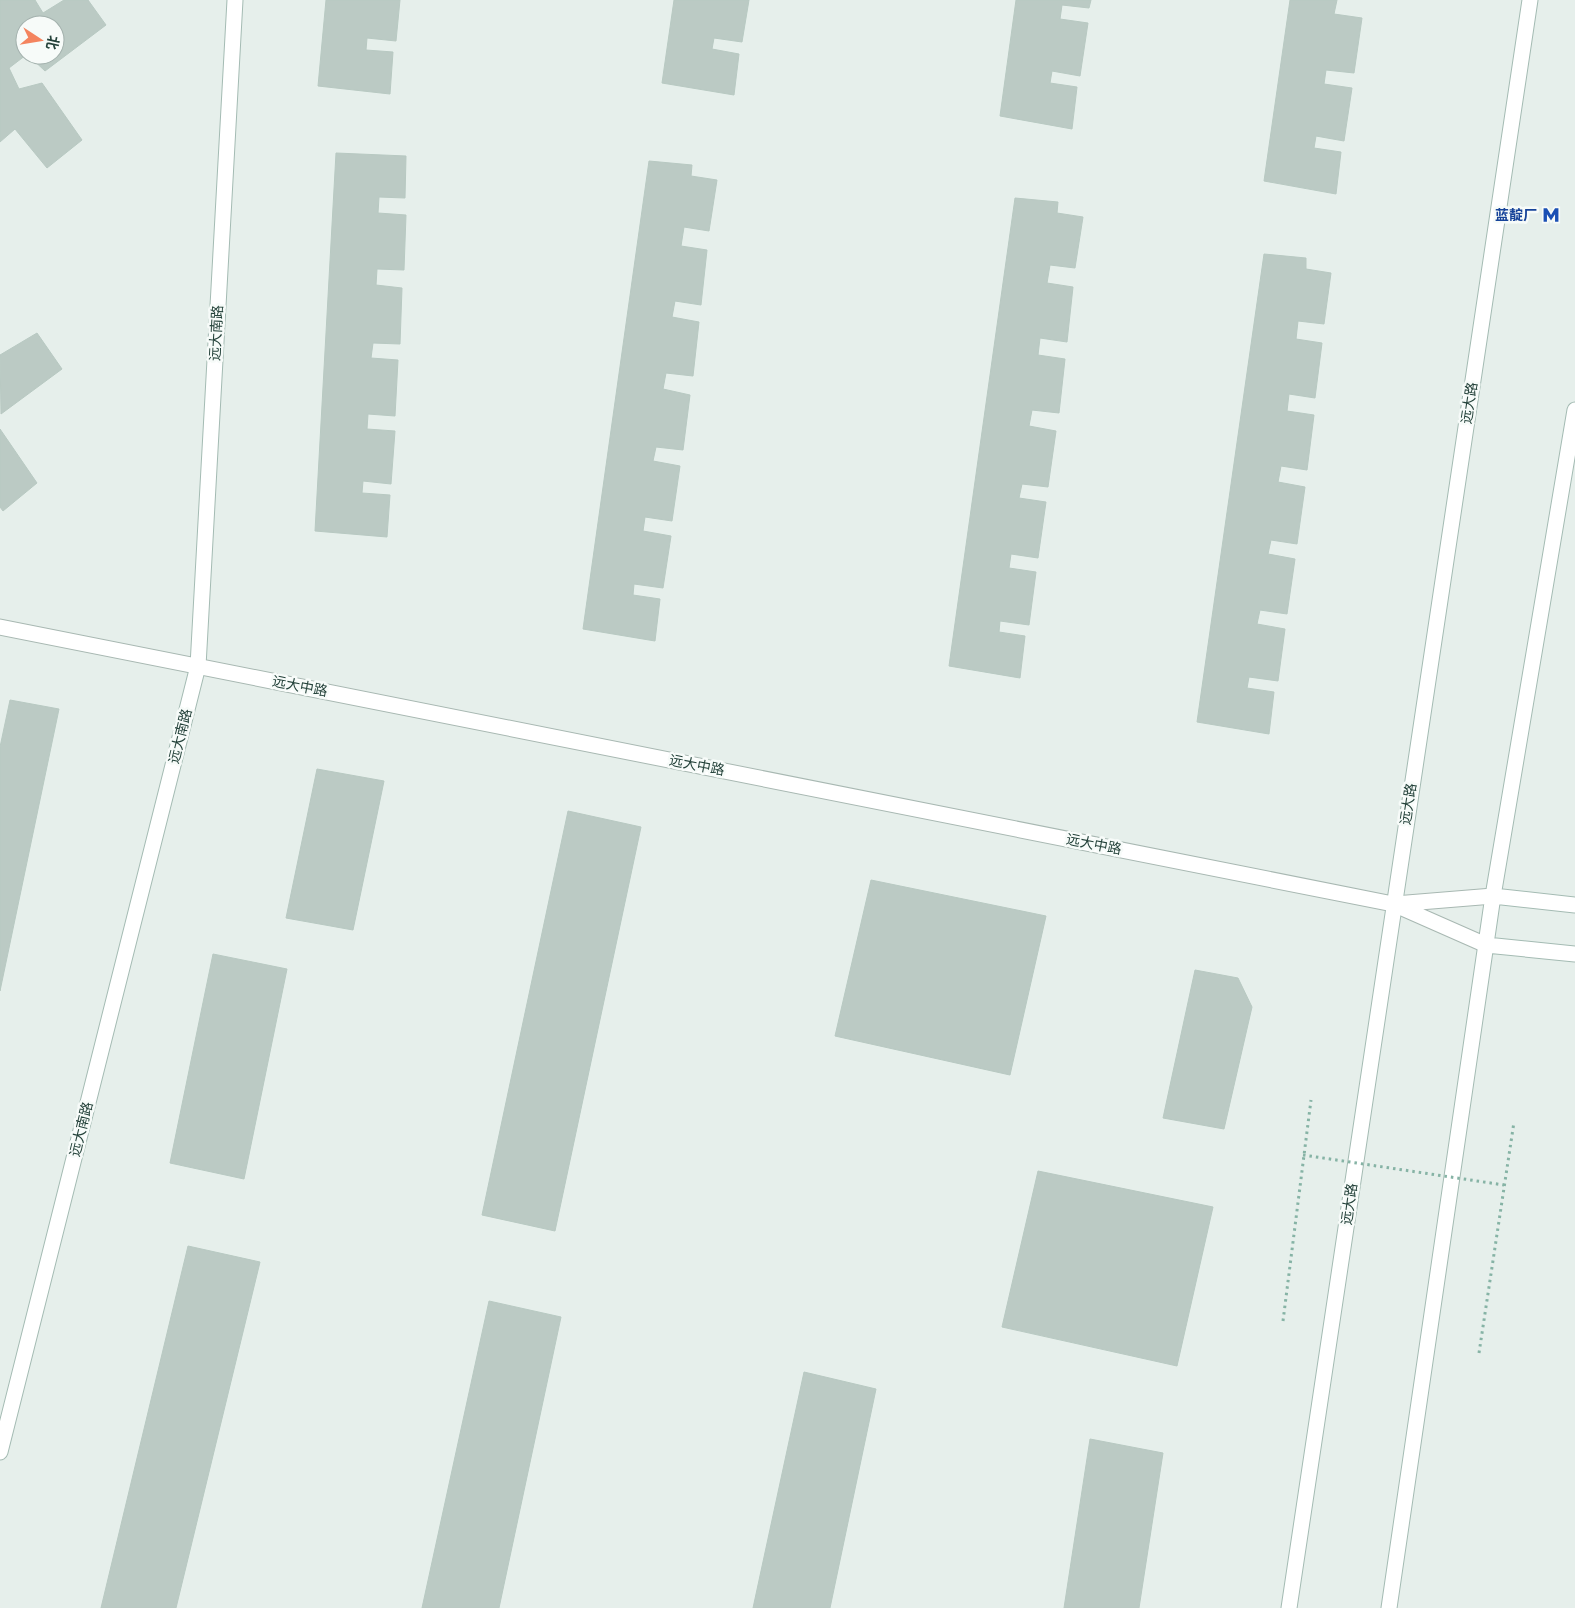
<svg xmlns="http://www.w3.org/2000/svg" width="1575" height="1608" font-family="'PT Sans','Noto Sans SC',sans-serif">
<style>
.building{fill:#bbcac4;stroke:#b8c9c2}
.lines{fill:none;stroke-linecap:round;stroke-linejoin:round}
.street-casing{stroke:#a8b8b2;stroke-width:17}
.secondary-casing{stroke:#a4bbb3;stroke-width:17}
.path{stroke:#86b3a5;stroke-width:3;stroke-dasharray:2.5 4;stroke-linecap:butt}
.street{stroke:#fff;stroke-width:15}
.secondary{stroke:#fff;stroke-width:15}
.path-bridge{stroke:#86b3a5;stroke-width:3;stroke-dasharray:2.5 4;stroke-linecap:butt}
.labels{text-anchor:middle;stroke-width:5;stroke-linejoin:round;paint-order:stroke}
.transit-label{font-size:14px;font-weight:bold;fill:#164399;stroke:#f7fbf9;text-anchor:end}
.street-label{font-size:14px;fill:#24423a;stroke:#f7fbf9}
</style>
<rect width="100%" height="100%" fill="#e6efeb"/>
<path class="building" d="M 0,0 L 35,0 L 43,13 L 64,0 L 88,0 L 106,25 L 45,71 L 28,55 L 55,55 L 55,25 L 25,25 L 26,55 L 9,68 L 19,89 L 42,83 L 82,140 L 47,168 L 15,129 L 0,142 Z
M 326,0 L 400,0 L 396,41 L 367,38 L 366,50 L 393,52 L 390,94 L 318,86 Z
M 674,0 L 749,0 L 742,42 L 714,38 L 712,49 L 739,54 L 734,95 L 662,83 Z
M 1016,0 L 1091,0 L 1089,8 L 1062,5 L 1060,19 L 1088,23 L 1080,76 L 1052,71 L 1050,83 L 1077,87 L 1072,129 L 1000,116 Z
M 1290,0 L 1337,0 L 1334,14 L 1362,18 L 1354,73 L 1326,70 L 1324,84 L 1352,88 L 1344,141 L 1316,136 L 1314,148 L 1341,152 L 1336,194 L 1264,181 Z
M 336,153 L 406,156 L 405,198 L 379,197 L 378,213 L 406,215 L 404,270 L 377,269 L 376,285 L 402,288 L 400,344 L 373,343 L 371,358 L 398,360 L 395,416 L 368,414 L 367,429 L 395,431 L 391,484 L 363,481 L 362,493 L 390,495 L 387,537 L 315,531 Z
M 649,161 L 692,165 L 691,176 L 717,180 L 709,231 L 684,227 L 681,246 L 707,250 L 701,305 L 675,301 L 672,317 L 699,322 L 693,376 L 666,373 L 663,389 L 690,395 L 683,450 L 656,447 L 653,461 L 680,466 L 672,521 L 645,517 L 643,531 L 671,536 L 663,588 L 634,584 L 633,595 L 660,599 L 655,641 L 583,629 Z
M 1015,198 L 1058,202 L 1057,213 L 1083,217 L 1075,268 L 1050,265 L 1047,283 L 1073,287 L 1067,342 L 1040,338 L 1038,355 L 1065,359 L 1059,413 L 1032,410 L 1029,426 L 1056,431 L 1048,487 L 1022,484 L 1019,498 L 1046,502 L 1038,558 L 1011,554 L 1009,568 L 1036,572 L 1029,625 L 1000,621 L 999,632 L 1025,636 L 1020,678 L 949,666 Z
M 1264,254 L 1306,258 L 1306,269 L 1331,273 L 1324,324 L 1298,321 L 1296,339 L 1322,343 L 1315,398 L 1289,394 L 1287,411 L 1314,415 L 1307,470 L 1281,466 L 1278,482 L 1305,487 L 1297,544 L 1271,540 L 1268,554 L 1295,559 L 1287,614 L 1260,610 L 1257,624 L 1285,629 L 1278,681 L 1249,677 L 1247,688 L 1274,692 L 1269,734 L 1197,722 Z
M 37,333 L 62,369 L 1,414 L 0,355 Z
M 0,429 L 37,483 L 3,511 L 0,507 Z
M 10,700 L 59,709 L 0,991 L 0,747 Z
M 317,769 L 384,781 L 353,930 L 286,918 Z
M 568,811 L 641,827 L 555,1231 L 482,1215 Z
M 871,880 L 1046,916 L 1010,1075 L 835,1036 Z
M 213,954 L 287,969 L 244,1179 L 170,1163 Z
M 1195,970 L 1238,978 L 1252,1007 L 1224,1129 L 1163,1118 Z
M 1038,1171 L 1213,1207 L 1177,1366 L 1002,1327 Z
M 188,1246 L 260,1262 L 176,1608 L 101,1608 Z
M 489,1301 L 561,1317 L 499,1608 L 422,1608 Z
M 804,1372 L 876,1389 L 830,1608 L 753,1608 Z
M 1090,1439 L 1163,1453 L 1139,1608 L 1064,1608 Z"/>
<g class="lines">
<g class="street-casing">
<path id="street" d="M 0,627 L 1393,904 L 1486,945
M 1395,904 L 1493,896"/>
</g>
<g class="secondary-casing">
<path id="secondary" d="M 1493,896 L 1575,905
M 1486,945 L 1575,954
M 0,1452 L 198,666 L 235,0
M 1289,1608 L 1530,0
M 1389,1608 L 1493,896 L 1575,410"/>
</g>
<path class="path" d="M 1283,1321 L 1311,1100
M 1479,1353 L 1514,1122"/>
<use href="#street" class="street"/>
<use href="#secondary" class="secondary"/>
<path class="path-bridge" d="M 1303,1155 L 1504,1185"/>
</g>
<defs>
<g id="metro-bare" transform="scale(1.35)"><path d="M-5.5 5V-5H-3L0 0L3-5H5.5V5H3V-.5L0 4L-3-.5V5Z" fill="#1a4fb4" stroke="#f7fbf9" stroke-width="2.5" paint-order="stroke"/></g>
</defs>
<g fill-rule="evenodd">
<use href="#metro-bare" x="1551" y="215"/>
</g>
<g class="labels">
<g class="transit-label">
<text x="1537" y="220">蓝靛厂</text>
</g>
<g class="street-label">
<text transform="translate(216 333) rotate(-87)" y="5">远大南路</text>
<text transform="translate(1469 403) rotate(-81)" y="5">远大路</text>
<text transform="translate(300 686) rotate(11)" y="5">远大中路</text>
<text transform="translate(180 736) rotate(-76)" y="5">远大南路</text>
<text transform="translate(697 765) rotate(11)" y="5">远大中路</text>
<text transform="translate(1408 804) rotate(-81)" y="5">远大路</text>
<text transform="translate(1094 844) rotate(11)" y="5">远大中路</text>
<text transform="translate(81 1129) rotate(-76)" y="5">远大南路</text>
<text transform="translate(1349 1204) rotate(-82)" y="5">远大路</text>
</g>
</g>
<g transform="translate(40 40) rotate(102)"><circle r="24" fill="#f7fbf9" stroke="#a3b1ad"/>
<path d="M0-4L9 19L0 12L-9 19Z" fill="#f4845f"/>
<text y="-8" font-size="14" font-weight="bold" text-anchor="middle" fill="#24423a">北</text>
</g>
</svg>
